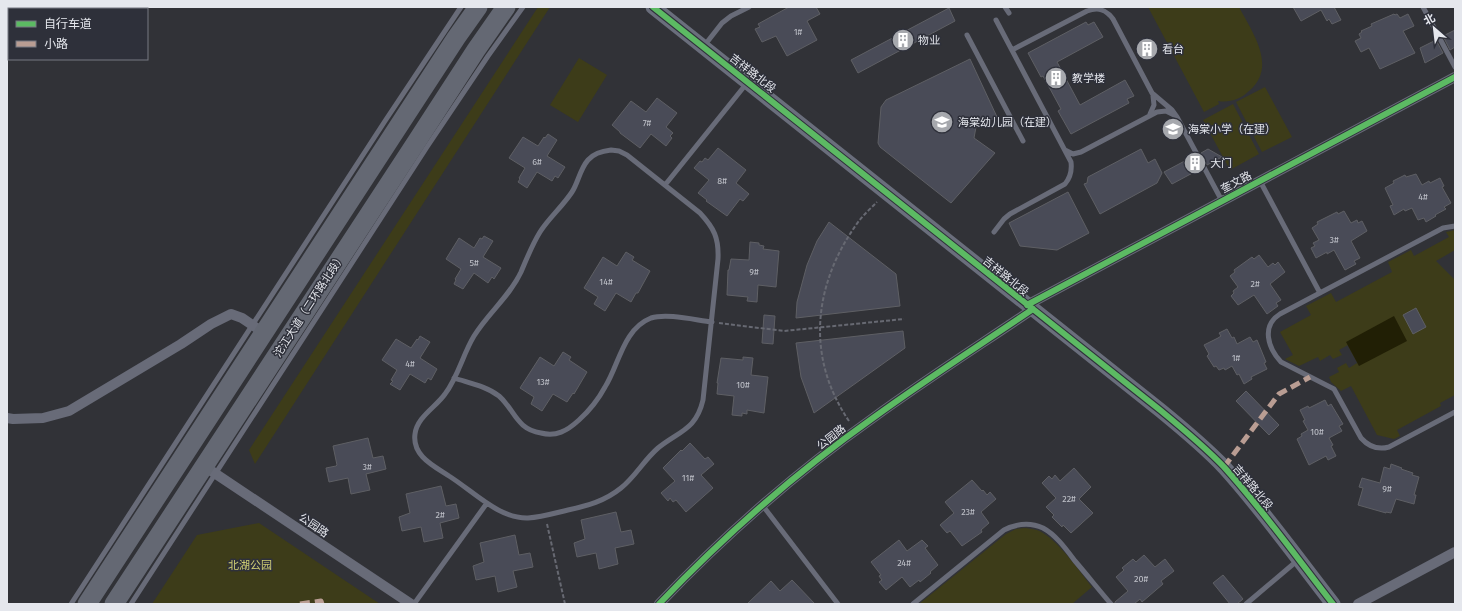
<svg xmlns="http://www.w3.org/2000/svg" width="1462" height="611" font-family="'Fira Sans','Noto Sans SC',sans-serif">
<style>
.green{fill:#3d3c19}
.water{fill:#211f05}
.building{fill:#494b57;stroke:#5e5f64}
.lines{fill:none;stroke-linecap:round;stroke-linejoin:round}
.path{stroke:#676972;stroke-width:2;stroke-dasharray:4 2;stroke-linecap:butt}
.lane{stroke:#686b78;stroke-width:5}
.street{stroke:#686b78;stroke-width:10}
.secondary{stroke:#6a6e7c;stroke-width:15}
.highway{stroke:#646873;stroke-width:19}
.quiet{stroke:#b99d93;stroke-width:5;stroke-dasharray:10 5;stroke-linecap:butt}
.cycleway-casing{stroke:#2e303a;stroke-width:8}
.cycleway{stroke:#5cba63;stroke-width:6}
.labels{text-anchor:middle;stroke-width:3;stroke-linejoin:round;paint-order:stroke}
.number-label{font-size:9px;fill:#bec0c8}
.poi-label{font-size:11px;fill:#e5e7ed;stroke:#2e303a;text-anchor:start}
.street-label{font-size:11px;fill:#e5e7ed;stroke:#2e303a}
.park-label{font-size:11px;fill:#cfcd73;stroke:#2e303a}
</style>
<rect width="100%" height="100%" fill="#313237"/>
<path class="green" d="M 538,7 L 550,7 L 255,464 L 249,450 Z
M 1148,7 L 1239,7 C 1252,32 1278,67 1249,91 C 1241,99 1229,103 1218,101 L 1219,104 L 1204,112 Z
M 579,58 L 607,75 L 578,122 L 550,105 Z
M 1265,87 L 1292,137 L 1262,152 L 1236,102 Z
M 1233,104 L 1259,154 L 1230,170 L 1203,120 Z
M 1455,230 L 1455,250 L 1436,261 L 1455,280 L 1455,395 L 1440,403 L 1441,406 L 1397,430 L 1400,436 L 1394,439 L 1377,435 L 1351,386 L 1341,391 L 1331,382 L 1329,377 L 1339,372 L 1337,368 L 1346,363 L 1349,368 L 1357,363 L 1359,366 L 1346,342 L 1348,345 L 1339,350 L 1342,355 L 1333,359 L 1330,355 L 1320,361 L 1318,357 L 1299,366 L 1285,359 L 1293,355 L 1280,332 L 1311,315 L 1306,306 L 1331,293 L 1336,302 L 1392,272 L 1388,262 L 1411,250 L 1414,256 L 1449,237 L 1446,232 Z
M 259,523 L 380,604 L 152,604 L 197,535 Z
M 1025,528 C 1031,529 1038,529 1043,533 C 1061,544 1079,571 1092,587 L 1072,604 L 919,604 L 1006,534 L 1016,529 Z"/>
<path class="water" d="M 1394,316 L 1407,341 L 1359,366 L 1346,342 Z"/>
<path class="building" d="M 789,7 L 816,7 L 820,14 L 807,21 L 817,40 L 787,56 L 776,36 L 762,42 L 755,29 L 760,27 L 758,24 Z
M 1293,7 L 1334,7 L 1341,20 L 1332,24 L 1329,19 L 1327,21 L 1321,10 L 1301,21 Z
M 949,8 L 955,21 L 858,73 L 851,60 Z
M 1394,14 L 1395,15 L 1397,14 L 1400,18 L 1408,14 L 1414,26 L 1403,31 L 1415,53 L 1380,69 L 1369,48 L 1361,52 L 1355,41 L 1361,38 L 1359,34 L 1362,32 L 1361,31 L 1372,26 L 1371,24 Z
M 1086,22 L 1088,25 L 1094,22 L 1103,37 L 1057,62 L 1080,105 L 1125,80 L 1134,96 L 1127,99 L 1129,103 L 1071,134 L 1058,111 L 1061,109 L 1043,76 L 1041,77 L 1028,53 Z
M 1455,30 L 1455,47 L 1450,50 L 1443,36 Z
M 1436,40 L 1443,53 L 1425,63 L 1420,48 Z
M 970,59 L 997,117 L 976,127 L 974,138 L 995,153 L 951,203 L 880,147 L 878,143 L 881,107 L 886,100 Z
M 657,98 L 677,113 L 666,127 L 673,133 L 670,136 L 672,138 L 666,146 L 651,134 L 640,148 L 620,133 L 620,132 L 612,125 L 631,101 L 646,112 Z
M 548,134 L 557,140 L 547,156 L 565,167 L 558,178 L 555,176 L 552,181 L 537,172 L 527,188 L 518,182 L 520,179 L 519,178 L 525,168 L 509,158 L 523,137 L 538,146 L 544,137 L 545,138 Z
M 718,148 L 746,170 L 736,183 L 749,194 L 743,201 L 740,199 L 727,216 L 706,201 L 707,200 L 698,193 L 709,180 L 694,168 L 700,161 L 702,162 L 705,158 L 708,160 Z
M 1141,149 L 1148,163 L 1155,159 L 1162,173 L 1157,183 L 1100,214 L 1084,184 L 1087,183 L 1088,177 Z
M 1208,149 L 1222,157 L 1207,165 L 1201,153 Z
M 1194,156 L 1200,169 L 1172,184 L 1164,172 Z
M 1416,174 L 1422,185 L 1429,181 L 1430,183 L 1440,178 L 1444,186 L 1442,187 L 1451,203 L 1444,207 L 1446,209 L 1435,215 L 1436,216 L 1426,222 L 1424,218 L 1418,220 L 1412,208 L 1405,211 L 1404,209 L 1394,215 L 1390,206 L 1393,205 L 1385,188 L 1394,183 L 1393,181 L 1405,175 L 1406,177 Z
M 1068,192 L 1089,233 L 1057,250 L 1020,246 L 1009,223 Z
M 1344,211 L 1351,223 L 1357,220 L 1358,223 L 1362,221 L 1367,231 L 1351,241 L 1360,258 L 1354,261 L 1356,264 L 1345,270 L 1334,250 L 1327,254 L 1327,252 L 1316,258 L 1311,248 L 1315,246 L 1313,243 L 1319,240 L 1312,228 L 1318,224 L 1317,222 L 1337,212 L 1338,214 Z
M 829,222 L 896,274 L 900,306 L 796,318 L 797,302 L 807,265 L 817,241 Z
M 484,236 L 493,241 L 483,257 L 501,268 L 494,279 L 492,277 L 488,283 L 474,273 L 463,289 L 454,284 L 456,280 L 455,279 L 461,269 L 446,259 L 459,238 L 474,248 L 480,238 L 482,239 Z
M 750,242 L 759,243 L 759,245 L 764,246 L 763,249 L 779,251 L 776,287 L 758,285 L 757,302 L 747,301 L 748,297 L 727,295 L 728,270 L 729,270 L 731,259 L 749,260 Z
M 626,252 L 634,257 L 632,260 L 650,271 L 638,293 L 636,293 L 631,302 L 616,293 L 605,311 L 594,304 L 598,297 L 584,288 L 603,257 L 617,266 Z
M 1259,255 L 1268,267 L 1273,263 L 1275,265 L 1278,262 L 1285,272 L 1270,284 L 1281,300 L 1276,303 L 1278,306 L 1267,314 L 1254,295 L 1238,305 L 1231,296 L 1234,293 L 1233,291 L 1238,287 L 1230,276 L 1235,272 L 1234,270 L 1252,257 L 1254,259 Z
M 1416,308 L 1426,327 L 1413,334 L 1403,315 Z
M 764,315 L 775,316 L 773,344 L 762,343 Z
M 1227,329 L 1232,338 L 1234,337 L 1237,344 L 1250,337 L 1253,342 L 1257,340 L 1266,362 L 1264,363 L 1267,369 L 1251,377 L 1252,379 L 1244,384 L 1239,374 L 1237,375 L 1232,366 L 1225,370 L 1224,368 L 1219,370 L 1216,366 L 1214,367 L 1207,356 L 1209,354 L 1204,345 L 1218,338 L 1221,336 L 1219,333 Z
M 903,331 L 905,348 L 814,413 L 801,377 L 796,343 Z
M 420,336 L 430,342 L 420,358 L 437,369 L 431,380 L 428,378 L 425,383 L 410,374 L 400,390 L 390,384 L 393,381 L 391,380 L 397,370 L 382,360 L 396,339 L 411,348 L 417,339 L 418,340 Z
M 563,352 L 571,357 L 569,360 L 587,372 L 574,394 L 573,393 L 567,402 L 553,394 L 542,411 L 531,404 L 534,397 L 520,388 L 540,357 L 554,366 Z
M 743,357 L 753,358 L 751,375 L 768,377 L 764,413 L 747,410 L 747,414 L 742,413 L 742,416 L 732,415 L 734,396 L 717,394 L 718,383 L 717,383 L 721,358 L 743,360 Z
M 1246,391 L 1279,425 L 1269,435 L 1236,401 Z
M 1325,400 L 1328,406 L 1331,404 L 1343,424 L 1339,426 L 1342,431 L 1329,438 L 1333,445 L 1331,446 L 1336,456 L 1328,460 L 1326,456 L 1309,465 L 1297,439 L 1302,436 L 1301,434 L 1308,430 L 1303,421 L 1305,420 L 1300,410 L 1308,406 L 1309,408 Z
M 368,438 L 373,458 L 383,456 L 386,469 L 366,474 L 370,490 L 351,494 L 348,478 L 329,482 L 326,468 L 336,466 L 337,465 L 333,446 Z
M 690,443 L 705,459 L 708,457 L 714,464 L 701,475 L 713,488 L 686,512 L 676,500 L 673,502 L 670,498 L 668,501 L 661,493 L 675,481 L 663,468 L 681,450 L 682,451 Z
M 1391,464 L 1402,468 L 1401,469 L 1413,473 L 1412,475 L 1419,477 L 1414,495 L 1416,495 L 1414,504 L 1396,499 L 1391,513 L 1386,512 L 1386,513 L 1358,505 L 1363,488 L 1359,487 L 1362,478 L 1380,483 L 1384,467 L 1390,469 Z
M 1074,468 L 1091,487 L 1079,499 L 1093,513 L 1071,533 L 1063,525 L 1062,527 L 1052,517 L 1054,515 L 1046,507 L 1056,498 L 1042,483 L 1049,476 L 1052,479 L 1055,475 L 1060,481 Z
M 972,480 L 982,491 L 983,490 L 987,495 L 990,492 L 996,499 L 981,512 L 989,523 L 981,530 L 982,532 L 962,546 L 950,531 L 947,533 L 940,525 L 954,513 L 945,502 Z
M 441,486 L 446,506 L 456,504 L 459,518 L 440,523 L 443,538 L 424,542 L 421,527 L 402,531 L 399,517 L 410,513 L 406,494 Z
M 616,512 L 621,532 L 631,530 L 634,544 L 615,548 L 618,564 L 599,569 L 596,553 L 577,557 L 574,543 L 585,539 L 581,520 Z
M 515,535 L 519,555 L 530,553 L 533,567 L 513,571 L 517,587 L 498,592 L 495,576 L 476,580 L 473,566 L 484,562 L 480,543 Z
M 899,540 L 907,551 L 922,540 L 928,546 L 925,548 L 938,565 L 930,572 L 931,573 L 920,582 L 919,580 L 910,587 L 902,577 L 886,590 L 879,582 L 882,580 L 879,576 L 881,575 L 871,562 Z
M 1144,555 L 1155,567 L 1165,559 L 1174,571 L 1161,581 L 1163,584 L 1142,602 L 1140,599 L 1134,604 L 1115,604 L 1115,602 L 1128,591 L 1116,577 L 1124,570 L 1122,568 L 1133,559 L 1136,562 Z
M 1223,575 L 1243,599 L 1237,604 L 1230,604 L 1213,583 Z
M 792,580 L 815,604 L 747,604 L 771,581 L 780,591 Z"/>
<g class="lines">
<path class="path" d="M 719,323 L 784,331 L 904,319
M 849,421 C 806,358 813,286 856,225 C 862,216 870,209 877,202
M 547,524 L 565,604"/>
<path class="lane" d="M 1005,7 L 1009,13
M 1423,7 L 1455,67
M 967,35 L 1023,141
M 704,46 L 722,23 L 731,16 L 749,7
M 1012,50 L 1087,11 C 1098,7 1106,9 1113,19 L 1152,93 L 1172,110 L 1177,117 L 1222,201
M 1150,114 L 1154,105 L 1153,96
M 611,150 L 619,151 L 627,155 L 700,213 C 714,228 719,238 718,259 L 703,400 C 696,430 679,431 658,448 C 644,460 635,477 621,488 C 605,501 587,506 568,510 C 555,513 542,517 528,518 C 499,519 473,491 449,476 C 434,466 412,456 415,434 C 417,417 436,407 445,394 C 458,377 463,354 474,336 C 488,313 510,296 521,272 C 527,258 532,245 540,232 C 549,218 562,207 572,192 C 578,183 580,169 588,160 C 594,153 602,151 611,150 Z
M 1065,150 L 1073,154 L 1081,152 L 1157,112 L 1166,111 L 1174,115
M 1260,181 L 1320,293
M 665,185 L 747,83
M 1455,226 L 1443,228 L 1280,314 C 1261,326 1268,348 1281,362 L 1334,389 L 1361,438 C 1369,447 1378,450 1389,447 L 1455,412
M 994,232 L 1004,219 L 1010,214 L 1065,184 C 1070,178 1072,170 1071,162 L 996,20
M 454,378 C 469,383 486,386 499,396 C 515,410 516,429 541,433 C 556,437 567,431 579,420 C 589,411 598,400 605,387 C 619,365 623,329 651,318 C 667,313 695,320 712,322
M 763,506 L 838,604
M 71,604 L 385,121 L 461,7
M 131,604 L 427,147 L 488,56 L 523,7
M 414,604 L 487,503
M 913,604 L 1004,530 C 1016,524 1030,522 1043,528 C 1056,535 1066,549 1075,561 C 1087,575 1099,590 1111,604
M 1246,604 L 1298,560"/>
<path class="street" d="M 1027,305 L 1455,77
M 7,418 L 13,419 L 43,418 L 69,411 L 181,344 L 211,324 L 231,314 L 242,318 L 264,333
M 204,466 L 411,604
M 659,604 C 723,537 798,471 873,418 C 925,380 980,345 1033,309
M 1358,604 L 1455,552"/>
<path class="secondary" d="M 653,7 L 1160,410 C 1182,428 1204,446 1224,467 C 1263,510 1297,558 1333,604"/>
<path class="highway" d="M 87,604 L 456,38 L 478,7
M 114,604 L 417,141 L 476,50 L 506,7"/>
<path class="quiet" d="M 1224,467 L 1279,394 L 1310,377
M 300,604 L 321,601 L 322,604"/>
<g class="cycleway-casing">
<path id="cycleway" d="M 653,7 L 1160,410 C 1182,428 1204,446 1224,467 C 1263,510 1297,558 1333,604
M 1027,305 L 1455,77
M 659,604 C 723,537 798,471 873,418 C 925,380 980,345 1033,309"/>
</g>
<use href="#cycleway" class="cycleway"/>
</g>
<defs>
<g id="building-disc" transform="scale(1.15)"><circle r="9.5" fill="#a6a8ad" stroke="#2e303a"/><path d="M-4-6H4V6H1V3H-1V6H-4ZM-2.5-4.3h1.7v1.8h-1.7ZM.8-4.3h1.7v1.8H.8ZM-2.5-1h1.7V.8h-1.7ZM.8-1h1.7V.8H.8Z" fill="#fff"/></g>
<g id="school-disc" transform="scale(1.15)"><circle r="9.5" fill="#a6a8ad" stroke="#2e303a"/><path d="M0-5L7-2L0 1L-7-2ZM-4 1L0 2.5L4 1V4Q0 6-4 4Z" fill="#fff"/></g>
</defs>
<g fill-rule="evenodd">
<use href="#building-disc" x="903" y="40"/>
<use href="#building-disc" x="1147" y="49"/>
<use href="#building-disc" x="1056" y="78"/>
<use href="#school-disc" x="942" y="122"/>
<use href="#school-disc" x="1173" y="129"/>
<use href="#building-disc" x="1195" y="163"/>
</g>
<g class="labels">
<g class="number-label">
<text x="798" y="35">1#</text>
<text x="647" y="126">7#</text>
<text x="537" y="165">6#</text>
<text x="722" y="184">8#</text>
<text x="1423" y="200">4#</text>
<text x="1334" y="243">3#</text>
<text x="474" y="266">5#</text>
<text x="754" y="275">9#</text>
<text x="606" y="285">14#</text>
<text x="1255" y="287">2#</text>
<text x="1236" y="361">1#</text>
<text x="410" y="367">4#</text>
<text x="543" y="385">13#</text>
<text x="743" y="388">10#</text>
<text x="1317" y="435">10#</text>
<text x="367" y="470">3#</text>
<text x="688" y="481">11#</text>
<text x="1387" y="492">9#</text>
<text x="1069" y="502">22#</text>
<text x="968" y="515">23#</text>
<text x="440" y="518">2#</text>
<text x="904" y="566">24#</text>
<text x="1141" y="582">20#</text>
</g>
<g class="poi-label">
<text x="918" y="44">物业</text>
<text x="1162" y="53">看台</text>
<text x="1072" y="82">教学楼</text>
<text x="958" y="126">海棠幼儿园（在建）</text>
<text x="1188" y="133">海棠小学（在建）</text>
<text x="1210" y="167">大门</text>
</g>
<g class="street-label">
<text transform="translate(753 73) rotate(38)" y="4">吉祥路北段</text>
<text transform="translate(1236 182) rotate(-28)" y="4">奎文路</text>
<text transform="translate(1006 276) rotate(39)" y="4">吉祥路北段</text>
<text transform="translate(309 305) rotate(-57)" y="4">沱江大道（二环路北段）</text>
<text transform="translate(831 437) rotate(-38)" y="4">公园路</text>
<text transform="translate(1253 487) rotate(50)" y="4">吉祥路北段</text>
<text transform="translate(314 525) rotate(34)" y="4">公园路</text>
</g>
<g class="park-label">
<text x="250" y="569">北湖公园</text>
</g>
</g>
<rect width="1462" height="611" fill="none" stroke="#e5e7ed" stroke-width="16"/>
<rect x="8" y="8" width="140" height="52" fill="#2e303a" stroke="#777982"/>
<rect x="16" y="21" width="20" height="6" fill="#5cba63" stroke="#777982"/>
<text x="44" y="28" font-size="12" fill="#e5e7ed">自行车道</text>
<rect x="16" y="41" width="20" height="6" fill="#b99d93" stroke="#777982"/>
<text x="44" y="48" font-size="12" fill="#e5e7ed">小路</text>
<g transform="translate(1434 28) rotate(332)" stroke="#2e303a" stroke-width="3" paint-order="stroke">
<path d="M0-3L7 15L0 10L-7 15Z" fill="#e5e7ed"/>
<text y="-6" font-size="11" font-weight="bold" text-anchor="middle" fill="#e5e7ed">北</text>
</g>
</svg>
